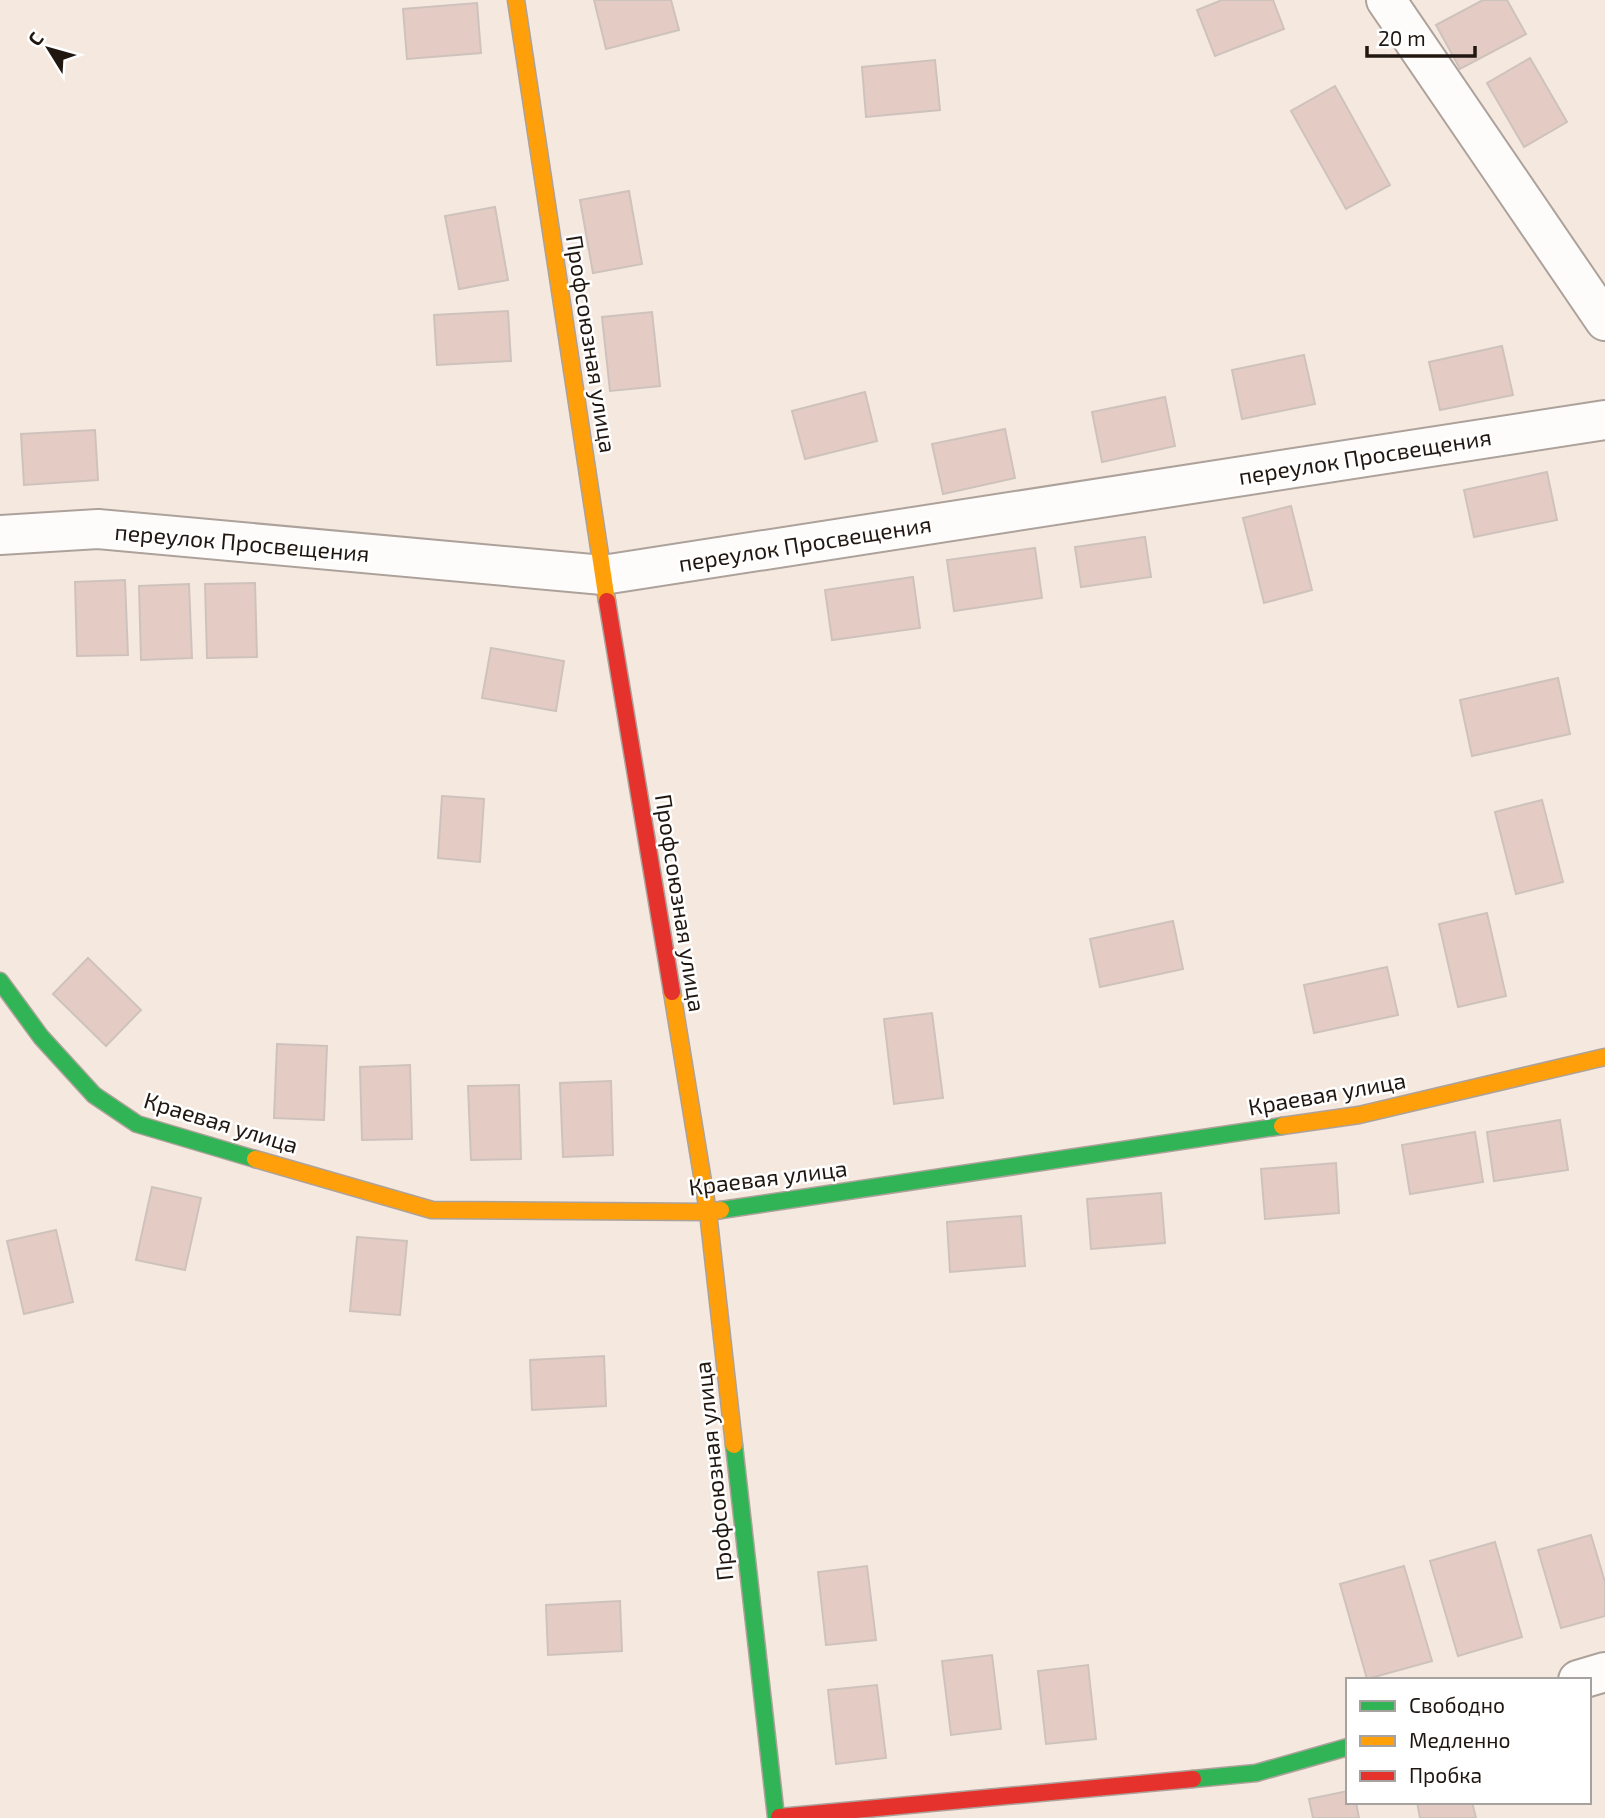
<svg xmlns="http://www.w3.org/2000/svg" width="1605" height="1818" font-family="'Exo 2',sans-serif">
<style>
.building{fill:#e4ccc5;stroke:#cec2bc;stroke-width:2}
.lines{fill:none;stroke-linecap:round;stroke-linejoin:round}
.street-casing{stroke:#ada29b;stroke-width:42}
.fast-casing{stroke:#ada29b;stroke-width:19}
.slow-casing{stroke:#ada29b;stroke-width:19}
.jam-casing{stroke:#ada29b;stroke-width:19}
.street{stroke:#fefcfa;stroke-width:38}
.fast{stroke:#30b455;stroke-width:16}
.slow{stroke:#ff9f0a;stroke-width:16}
.jam{stroke:#e5322d;stroke-width:16}
.labels{text-anchor:middle;stroke-width:5;stroke-linejoin:round;paint-order:stroke}
.street-label{font-size:23px;fill:#211711;stroke:#fff}
</style>
<rect width="100%" height="100%" fill="#f5e8df"/>
<path class="building" d="M 594,0 L 671,0 L 679,30 L 606,49 Z
M 1222,0 L 1273,0 L 1284,29 L 1215,56 L 1197,10 Z
M 1483,0 L 1507,0 L 1526,34 L 1460,69 L 1436,25 Z
M 477,3 L 481,53 L 407,59 L 403,9 Z
M 1530,58 L 1567,122 L 1524,147 L 1487,83 Z
M 935,60 L 940,110 L 866,117 L 862,67 Z
M 1335,86 L 1390,185 L 1346,209 L 1291,111 Z
M 629,191 L 642,264 L 593,273 L 580,200 Z
M 495,207 L 508,280 L 459,289 L 445,216 Z
M 508,311 L 511,361 L 437,365 L 434,315 Z
M 652,312 L 660,386 L 610,391 L 602,317 Z
M 1502,346 L 1513,395 L 1440,410 L 1429,362 Z
M 1304,355 L 1315,404 L 1242,419 L 1232,370 Z
M 865,392 L 877,441 L 805,459 L 792,411 Z
M 1165,397 L 1175,446 L 1102,462 L 1092,412 Z
M 1005,429 L 1015,478 L 943,494 L 932,444 Z
M 95,430 L 98,480 L 24,485 L 21,434 Z
M 1547,472 L 1557,520 L 1474,537 L 1464,490 Z
M 1291,506 L 1312,590 L 1264,603 L 1243,518 Z
M 1145,537 L 1151,577 L 1081,587 L 1075,547 Z
M 1035,548 L 1042,598 L 954,611 L 947,560 Z
M 913,577 L 920,628 L 832,640 L 825,590 Z
M 125,580 L 128,655 L 77,656 L 75,582 Z
M 255,583 L 257,657 L 207,658 L 205,584 Z
M 189,584 L 192,658 L 141,660 L 139,586 Z
M 491,648 L 564,661 L 556,711 L 482,698 Z
M 1558,678 L 1570,734 L 1472,756 L 1460,700 Z
M 442,796 L 484,799 L 480,862 L 438,858 Z
M 1542,800 L 1563,882 L 1516,894 L 1495,812 Z
M 1487,913 L 1506,996 L 1458,1007 L 1439,924 Z
M 1173,921 L 1183,969 L 1100,987 L 1090,939 Z
M 88,958 L 141,1010 L 106,1046 L 53,994 Z
M 1387,967 L 1398,1015 L 1314,1033 L 1304,985 Z
M 932,1013 L 943,1098 L 894,1104 L 884,1019 Z
M 277,1044 L 327,1046 L 324,1120 L 274,1118 Z
M 410,1065 L 412,1139 L 362,1140 L 360,1067 Z
M 611,1081 L 613,1155 L 563,1157 L 560,1083 Z
M 519,1085 L 521,1159 L 471,1160 L 468,1086 Z
M 1560,1120 L 1568,1170 L 1494,1181 L 1487,1132 Z
M 1475,1132 L 1483,1182 L 1410,1194 L 1402,1145 Z
M 1336,1163 L 1339,1213 L 1265,1219 L 1261,1169 Z
M 152,1187 L 201,1198 L 185,1270 L 136,1260 Z
M 1161,1193 L 1165,1243 L 1091,1249 L 1087,1199 Z
M 1021,1216 L 1025,1266 L 950,1272 L 947,1222 Z
M 56,1230 L 73,1302 L 24,1314 L 7,1241 Z
M 357,1237 L 407,1241 L 400,1315 L 350,1311 Z
M 604,1356 L 606,1406 L 532,1410 L 530,1360 Z
M 1591,1535 L 1605,1582 L 1605,1616 L 1561,1628 L 1538,1550 Z
M 1495,1542 L 1522,1637 L 1458,1656 L 1430,1561 Z
M 867,1566 L 876,1640 L 826,1645 L 818,1572 Z
M 1404,1566 L 1432,1661 L 1367,1679 L 1340,1584 Z
M 620,1601 L 622,1651 L 548,1655 L 546,1605 Z
M 992,1655 L 1001,1729 L 951,1735 L 942,1661 Z
M 1088,1665 L 1096,1739 L 1046,1744 L 1038,1671 Z
M 877,1685 L 886,1758 L 836,1764 L 828,1690 Z
M 1348,1791 L 1348,1802 L 1356,1802 L 1359,1818 L 1313,1818 L 1309,1799 Z
M 1417,1802 L 1472,1802 L 1476,1818 L 1420,1818 Z"/>
<g class="lines">
<g class="street-casing">
<path id="street" d="M 1386,0 L 1605,321
M 0,535 L 98,529 L 603,575 L 1605,420
M 1578,1680 L 1605,1672"/>
</g>
<g class="fast-casing">
<path id="fast" d="M 0,981 L 41,1037 L 94,1095 L 137,1124 L 255,1159
M 721,1210 L 1282,1126
M 734,1445 L 776,1817 L 779,1817
M 1193,1779 L 1256,1773 L 1348,1747"/>
</g>
<g class="slow-casing">
<path id="slow" d="M 516,0 L 607,601
M 672,992 L 708,1212 L 734,1445
M 1282,1126 L 1359,1115 L 1605,1057
M 255,1159 L 432,1210 L 708,1212 L 721,1210"/>
</g>
<g class="jam-casing">
<path id="jam" d="M 607,601 L 672,992
M 779,1817 L 1193,1779"/>
</g>
<use href="#street" class="street"/>
<use href="#fast" class="fast"/>
<use href="#slow" class="slow"/>
<use href="#jam" class="jam"/>
</g>
<g class="labels">
<g class="street-label">
<text transform="translate(591 344) rotate(81)" y="8">Профсоюзная улица</text>
<text transform="translate(1365 457) rotate(-9)" y="8">переулок Просвещения</text>
<text transform="translate(242 543) rotate(5)" y="8">переулок Просвещения</text>
<text transform="translate(805 544) rotate(-9)" y="8">переулок Просвещения</text>
<text transform="translate(680 903) rotate(81)" y="8">Профсоюзная улица</text>
<text transform="translate(1327 1094) rotate(-10)" y="8">Краевая улица</text>
<text transform="translate(221 1123) rotate(17)" y="8">Краевая улица</text>
<text transform="translate(768 1178) rotate(-7)" y="8">Краевая улица</text>
<text transform="translate(714 1471) rotate(-96)" y="8">Профсоюзная улица</text>
</g>
</g>
<rect x="1346" y="1678" width="245" height="126" fill="#ffffff" stroke="#a6a2a0" stroke-width="2"/>
<rect x="1360" y="1701" width="35" height="10" fill="#30b455" stroke="#a6a2a0" stroke-width="2"/>
<text x="1409" y="1713" font-size="21" fill="#211711">Свободно</text>
<rect x="1360" y="1736" width="35" height="10" fill="#ff9f0a" stroke="#a6a2a0" stroke-width="2"/>
<text x="1409" y="1748" font-size="21" fill="#211711">Медленно</text>
<rect x="1360" y="1771" width="35" height="10" fill="#e5322d" stroke="#a6a2a0" stroke-width="2"/>
<text x="1409" y="1783" font-size="21" fill="#211711">Пробка</text>
<g transform="translate(49 49) rotate(307)" stroke="#ffffff" stroke-width="5" paint-order="stroke">
<path d="M0-5L12 26L0 18L-12 26Z" fill="#211711"/>
<text y="-10" font-size="19" font-weight="bold" text-anchor="middle" fill="#211711">С</text>
</g>
<path d="M1367 46v10h108v-10" fill="none" stroke="#211711" stroke-width="3.5"/>
<text x="1378" y="46" font-size="21" fill="#211711" stroke="#ffffff" stroke-width="5" paint-order="stroke">20 m</text>
</svg>
